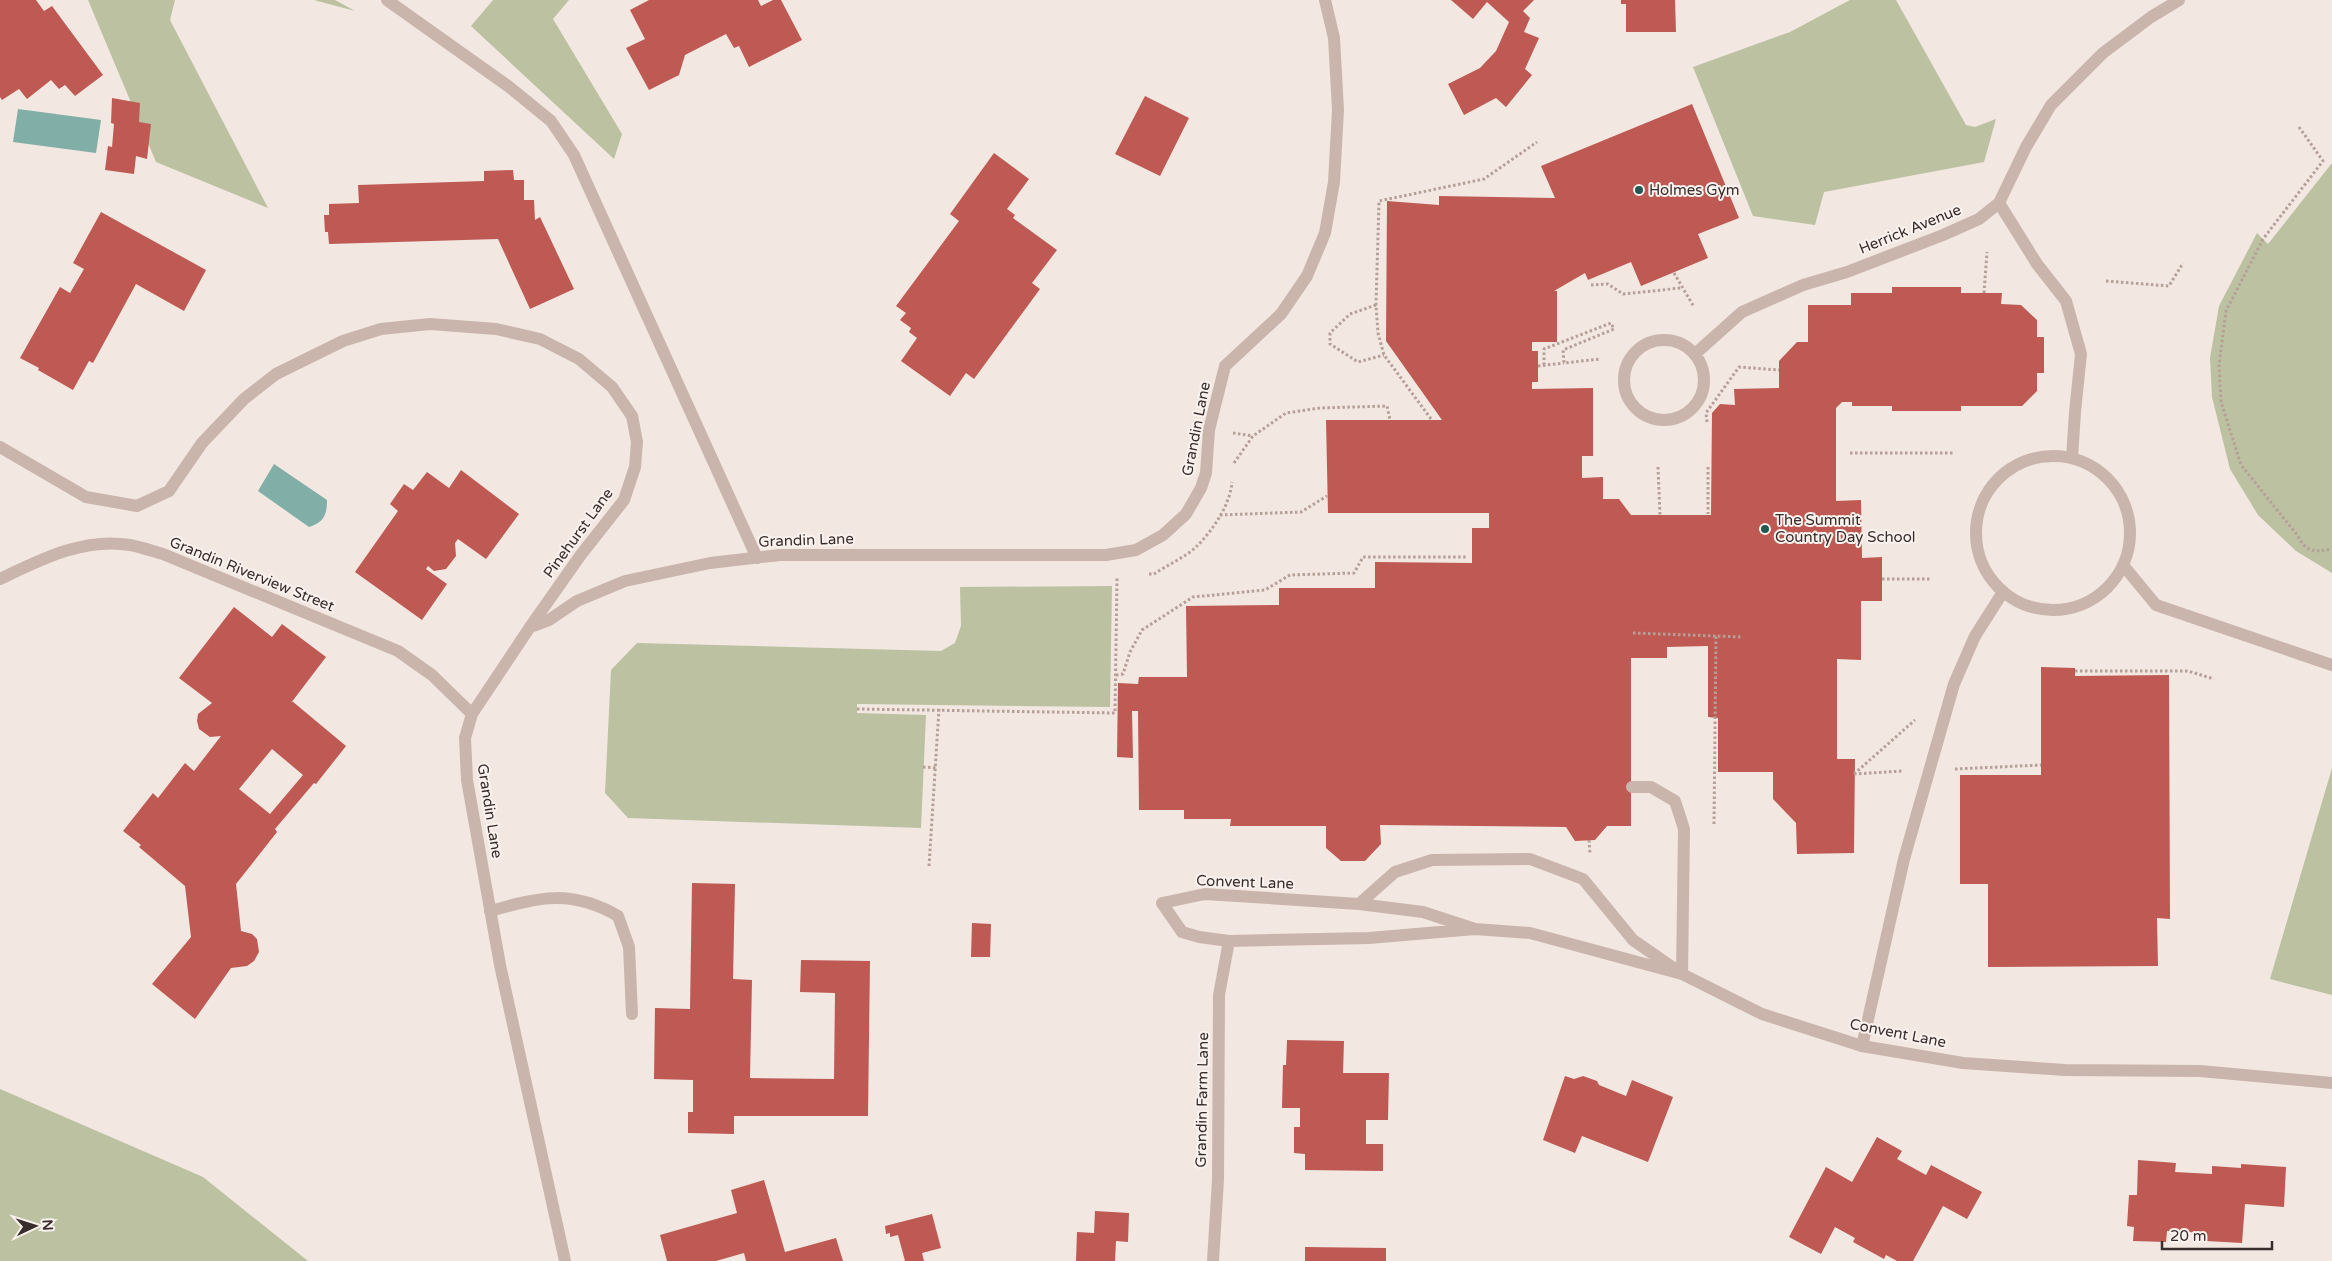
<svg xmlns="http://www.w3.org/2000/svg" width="2332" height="1261" font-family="'Varela Round',sans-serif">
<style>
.green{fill:#bcc1a2}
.water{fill:#82aea8}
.building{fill:#be5a53;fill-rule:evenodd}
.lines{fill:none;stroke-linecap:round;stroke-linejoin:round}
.path{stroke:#b69f97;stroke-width:3;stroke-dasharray:2.5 2.5;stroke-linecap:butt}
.lane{stroke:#cab5ad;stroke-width:12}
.street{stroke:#cab5ad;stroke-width:12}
.poi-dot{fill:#235852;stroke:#faf2ee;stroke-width:2}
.labels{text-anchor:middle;stroke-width:4;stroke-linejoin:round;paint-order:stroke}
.poi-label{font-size:15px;fill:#392d2b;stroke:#faf2ee;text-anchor:start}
.street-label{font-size:15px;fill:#392d2b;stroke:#faf2ee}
</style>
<rect width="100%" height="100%" fill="#f2e7e1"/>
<path class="green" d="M 88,0 L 175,0 L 170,20 L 268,208 L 156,162 Z
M 314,0 L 335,0 L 355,11 Z
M 493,0 L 569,0 L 553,19 L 622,134 L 614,159 L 471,26 Z
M 1850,0 L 1896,0 L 1966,125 L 1975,127 L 1996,119 L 1984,162 L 1824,192 L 1815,225 L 1753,216 L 1693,67 L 1790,32 Z
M 2332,163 L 2332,573 L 2296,551 L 2258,515 L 2230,469 L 2212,397 L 2210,358 L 2219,306 L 2257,233 L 2268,244 Z
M 1112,586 L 1110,707 L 857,704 L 857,713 L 926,715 L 921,828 L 628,818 L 605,793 L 611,670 L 637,643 L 941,651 L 955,643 L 961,626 L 960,587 Z
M 2332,768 L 2332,995 L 2270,979 Z
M 0,1089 L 203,1177 L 308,1261 L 0,1261 Z"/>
<path class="water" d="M 18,109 L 101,120 L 96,153 L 13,142 Z
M 274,464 L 327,500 C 327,515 324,522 309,527 L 258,491 Z"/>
<path class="building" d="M 0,0 L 36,0 L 44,11 L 52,6 L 103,75 L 75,96 L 65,85 L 59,89 L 51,80 L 27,99 L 19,89 L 2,100 L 0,97 Z
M 649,0 L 758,0 L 761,6 L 773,0 L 781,0 L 802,40 L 749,67 L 739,46 L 734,48 L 726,34 L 685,55 L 679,75 L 649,90 L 626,48 L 645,39 L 630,10 Z
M 1451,0 L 1534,0 L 1523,11 L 1530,18 L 1524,32 L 1539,38 L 1525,69 L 1532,75 L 1506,107 L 1496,98 L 1464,115 L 1448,84 L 1480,68 L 1496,51 L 1509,22 L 1487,2 L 1473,19 Z
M 1621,0 L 1675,0 L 1676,32 L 1626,32 L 1626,4 L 1621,4 Z
M 1145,96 L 1189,118 L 1160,176 L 1115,154 Z
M 112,98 L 140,103 L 139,122 L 151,124 L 147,159 L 136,156 L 134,174 L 105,170 L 108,146 L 112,147 L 114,124 L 111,123 Z
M 1692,104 L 1739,218 L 1698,234 L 1708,258 L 1641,286 L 1631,262 L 1588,280 L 1585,273 L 1554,291 L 1557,291 L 1557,342 L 1532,342 L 1532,351 L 1538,351 L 1538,382 L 1532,382 L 1532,389 L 1593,388 L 1593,456 L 1582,456 L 1582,478 L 1603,477 L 1603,499 L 1619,499 L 1631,515 L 1711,515 L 1712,413 L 1720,404 L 1735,405 L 1734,389 L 1779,388 L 1779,361 L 1797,342 L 1808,342 L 1808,305 L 1851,305 L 1851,293 L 1892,293 L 1892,287 L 1961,287 L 1961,293 L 2002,293 L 2001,304 L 2021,305 L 2037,320 L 2037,337 L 2044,337 L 2044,373 L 2037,373 L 2037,391 L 2022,406 L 1961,406 L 1961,411 L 1892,411 L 1892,406 L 1852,406 L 1852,402 L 1842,402 L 1836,408 L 1836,501 L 1861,500 L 1862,558 L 1882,557 L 1882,601 L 1861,601 L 1861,660 L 1837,659 L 1837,759 L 1855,759 L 1854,853 L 1797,854 L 1796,823 L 1773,799 L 1773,772 L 1718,772 L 1718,718 L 1708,717 L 1708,646 L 1667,647 L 1667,658 L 1631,658 L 1631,826 L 1607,826 L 1595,840 L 1575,841 L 1566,827 L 1380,825 L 1381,844 L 1365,861 L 1341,861 L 1326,848 L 1326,826 L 1230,826 L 1231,819 L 1184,819 L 1184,810 L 1139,810 L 1138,711 L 1132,711 L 1133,758 L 1117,757 L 1118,683 L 1138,684 L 1139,677 L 1187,677 L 1186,606 L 1279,605 L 1279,588 L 1375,588 L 1375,562 L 1472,563 L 1472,528 L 1489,528 L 1489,513 L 1328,513 L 1326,420 L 1442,420 L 1386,341 L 1387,201 L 1439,205 L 1439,196 L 1555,198 L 1541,166 Z
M 994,153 L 1029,179 L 1007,209 L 1015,215 L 1013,218 L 1057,250 L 1032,283 L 1040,289 L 974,379 L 966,373 L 950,396 L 901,361 L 917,338 L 909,332 L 911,328 L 900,320 L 906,313 L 896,306 L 959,221 L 950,214 Z
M 513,170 L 514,180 L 524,180 L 524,200 L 534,200 L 535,220 L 540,217 L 574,289 L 530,309 L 498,239 L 329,244 L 328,232 L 325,232 L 324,215 L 329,215 L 329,204 L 359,203 L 358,185 L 484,181 L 484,171 Z
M 101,212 L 206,270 L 184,311 L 136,284 L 93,363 L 89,361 L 73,390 L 38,370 L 39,368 L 20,358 L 60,287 L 70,293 L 84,269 L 73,263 Z
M 461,470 L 519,514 L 486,559 L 458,539 L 455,543 L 456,556 L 446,569 L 434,571 L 428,566 L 426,569 L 447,584 L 422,620 L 355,572 L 398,511 L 390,504 L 404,484 L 413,490 L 427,472 L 449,488 Z
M 234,607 L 272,637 L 282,624 L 326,657 L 291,703 L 292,701 L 346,746 L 316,784 L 314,783 L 275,829 L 277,832 L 236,884 L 241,931 L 252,934 L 257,939 L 259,952 L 254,961 L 247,966 L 231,968 L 195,1019 L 152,984 L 191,937 L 185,886 L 139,847 L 141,845 L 123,831 L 153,793 L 158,798 L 185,763 L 194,771 L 221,736 L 210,737 L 199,729 L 197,721 L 198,714 L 212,703 L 179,678 ZM 272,749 L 303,775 L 270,814 L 239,789 Z
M 2041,667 L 2075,668 L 2075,676 L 2169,675 L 2170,919 L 2157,918 L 2158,966 L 1988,967 L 1988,884 L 1960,884 L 1960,775 L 2041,775 Z
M 692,883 L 735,884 L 733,979 L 752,980 L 750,1078 L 834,1079 L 835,993 L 800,992 L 801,960 L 870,961 L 868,1116 L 734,1116 L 734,1134 L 688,1133 L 688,1112 L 693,1112 L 693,1080 L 654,1079 L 655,1008 L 690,1009 Z
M 972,923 L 991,924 L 990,957 L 971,957 Z
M 1287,1040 L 1344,1041 L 1343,1073 L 1389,1073 L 1388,1120 L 1366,1120 L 1366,1144 L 1383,1144 L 1383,1171 L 1305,1170 L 1305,1154 L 1294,1153 L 1294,1127 L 1300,1127 L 1300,1108 L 1282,1108 L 1283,1065 L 1286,1065 Z
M 1565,1076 L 1574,1079 L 1583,1076 L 1597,1081 L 1599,1085 L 1626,1096 L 1632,1080 L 1673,1097 L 1648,1162 L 1582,1136 L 1575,1153 L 1543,1140 Z
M 1877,1137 L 1902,1151 L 1897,1159 L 1926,1175 L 1931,1165 L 1982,1192 L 1967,1219 L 1943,1206 L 1913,1261 L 1897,1261 L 1886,1255 L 1884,1259 L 1853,1242 L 1855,1238 L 1835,1227 L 1821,1254 L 1789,1237 L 1826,1167 L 1852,1182 Z
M 2138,1160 L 2176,1163 L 2175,1172 L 2212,1174 L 2212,1166 L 2241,1168 L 2241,1164 L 2286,1167 L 2284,1207 L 2245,1204 L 2242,1243 L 2206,1241 L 2206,1233 L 2167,1231 L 2166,1242 L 2133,1241 L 2134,1227 L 2127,1226 L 2129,1195 L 2137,1195 Z
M 764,1180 L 785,1252 L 836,1238 L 843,1261 L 746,1261 L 744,1253 L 716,1261 L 667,1261 L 660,1235 L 737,1213 L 731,1190 Z
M 1095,1211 L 1129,1213 L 1128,1242 L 1116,1241 L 1115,1261 L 1076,1261 L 1077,1232 L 1094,1233 Z
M 932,1214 L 941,1248 L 922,1253 L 924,1261 L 905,1261 L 898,1235 L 890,1237 L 890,1233 L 886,1234 L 885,1226 Z
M 1305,1247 L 1386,1248 L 1386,1261 L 1305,1261 Z"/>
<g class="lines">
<path class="path" d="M 2299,127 L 2323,161 L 2263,239 L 2226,311 L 2219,365 L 2221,402 L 2241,465 L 2298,536 C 2306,553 2316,552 2332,549
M 1674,273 L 1694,307
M 2106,281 L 2169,286 L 2183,263
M 1591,285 L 1608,284 L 1623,294 L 1681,288
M 1984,293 L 1987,252
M 1376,305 L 1350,314 L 1330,333 L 1330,344 L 1358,362 L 1384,355
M 1544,365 L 1544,349 L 1611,323 L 1614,329 L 1563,350 L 1564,363 L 1600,359
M 1538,366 L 1564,363
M 1431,419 L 1384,355 L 1378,333 L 1376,305 L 1379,201 L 1484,179 L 1537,142
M 1707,422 L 1706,413 L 1739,367 L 1779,370
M 1233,433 L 1253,436
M 1850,453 L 1955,453
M 1234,463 L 1253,436 L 1286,413 L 1320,408 L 1387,406 L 1390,420
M 1658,467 L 1660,515
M 1708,467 L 1708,514
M 1220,515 L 1301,512 L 1327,496
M 1149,574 L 1154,574 C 1167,565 1186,557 1197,546 C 1213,530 1230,505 1232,482
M 1882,579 L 1930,579
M 1633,633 L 1743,637
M 2075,671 L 2188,671 L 2214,679
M 1116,675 L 1123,674 L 1130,652 L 1142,630 L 1193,597 L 1265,590 L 1290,575 L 1354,573 L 1363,557 L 1468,557
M 857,709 L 1115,713 L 1117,578
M 923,767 L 937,768
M 1955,769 L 2041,765
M 1854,774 L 1903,771
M 1854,774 L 1915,720
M 1714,824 L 1716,636
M 1589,840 L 1590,854
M 929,866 L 939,709"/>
<path class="lane" d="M 387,0 L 508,86 L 551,121 L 574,155 L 757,558
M 1999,203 L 2037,264 L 2066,301 L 2081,354 L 2075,412 L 2072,458
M1976 533a77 77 0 1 1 154 0a77 77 0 1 1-154 0Z
M 2123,565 L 2156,605 L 2332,665
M 1632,787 L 1651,787 L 1675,801 L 1684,829 L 1682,974
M 1359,904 L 1395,872 L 1432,860 L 1530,859 L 1583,879 L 1633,940 L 1682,974
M 490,911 C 540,897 571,889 618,916 L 629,947 L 632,1014
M 1862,1046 L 1904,859 L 1954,684 L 1975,636 L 2003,592"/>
<path class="street" d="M1624 380a40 40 0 1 1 80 0a40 40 0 1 1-80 0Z
M 1695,354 L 1742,312 L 1803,285 L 1847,272 L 1943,235 L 1979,219 L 1999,203 L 2026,147 L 2051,105 L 2103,53 L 2151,17 L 2179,0
M 0,447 L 86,497 L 137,506 L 169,491 L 202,443 L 244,399 L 276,374 L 343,341 L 381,329 L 430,324 L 496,329 L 540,339 L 579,359 L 612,387 L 632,416 L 637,442 L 635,467 L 624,500 L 580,556 L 530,627
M 0,579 C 40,560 84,537 130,545 C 141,547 152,551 163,554 L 398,651 L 432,675 L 472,714
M 1475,929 L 1423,912 L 1359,904 L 1205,894 L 1162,903 L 1182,932 L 1199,937 L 1229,941 L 1369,938 L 1475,929 L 1530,933 L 1682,974 L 1762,1014 L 1862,1046 L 1963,1063 L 2065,1070 L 2200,1071 L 2332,1083
M 565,1261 L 500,965 L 467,780 L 465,738 L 472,714 L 530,627 L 549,620 L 577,601 L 625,581 L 710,563 L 780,555 L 1106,555 L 1136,550 L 1163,535 L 1186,514 L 1201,488 L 1206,473 L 1209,430 L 1225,366 L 1281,314 L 1307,276 L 1325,233 L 1334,182 L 1338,110 L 1334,38 L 1325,0
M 1213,1261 L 1218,1180 L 1219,995 L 1229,941"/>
</g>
<g class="poi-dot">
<circle cx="1639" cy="190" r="5"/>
<circle cx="1765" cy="529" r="5"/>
</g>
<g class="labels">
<g class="poi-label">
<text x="1649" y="195">Holmes Gym</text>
<text x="1775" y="525">The Summit<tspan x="1775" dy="17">Country Day School</tspan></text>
</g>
<g class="street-label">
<text transform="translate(1910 229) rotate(-22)" y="5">Herrick Avenue</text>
<text transform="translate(1196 429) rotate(-79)" y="5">Grandin Lane</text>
<text transform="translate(578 533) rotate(-54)" y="5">Pinehurst Lane</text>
<text transform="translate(806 540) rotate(-2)" y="5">Grandin Lane</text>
<text transform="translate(252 574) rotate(22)" y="5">Grandin Riverview Street</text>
<text transform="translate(490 811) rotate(81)" y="5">Grandin Lane</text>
<text transform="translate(1245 882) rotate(2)" y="5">Convent Lane</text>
<text transform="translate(1898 1033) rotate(11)" y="5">Convent Lane</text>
<text transform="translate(1202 1100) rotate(-89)" y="5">Grandin Farm Lane</text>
</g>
</g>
<g transform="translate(35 1226) rotate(86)" stroke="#faf2ee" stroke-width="4" paint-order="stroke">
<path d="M0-4L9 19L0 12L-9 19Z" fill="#392d2b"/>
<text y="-8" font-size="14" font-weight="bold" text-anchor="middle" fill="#392d2b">N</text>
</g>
<path d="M2162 1241v8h110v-8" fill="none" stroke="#392d2b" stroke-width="2.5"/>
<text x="2170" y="1241" font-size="15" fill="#392d2b" stroke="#faf2ee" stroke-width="4" paint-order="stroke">20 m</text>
</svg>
